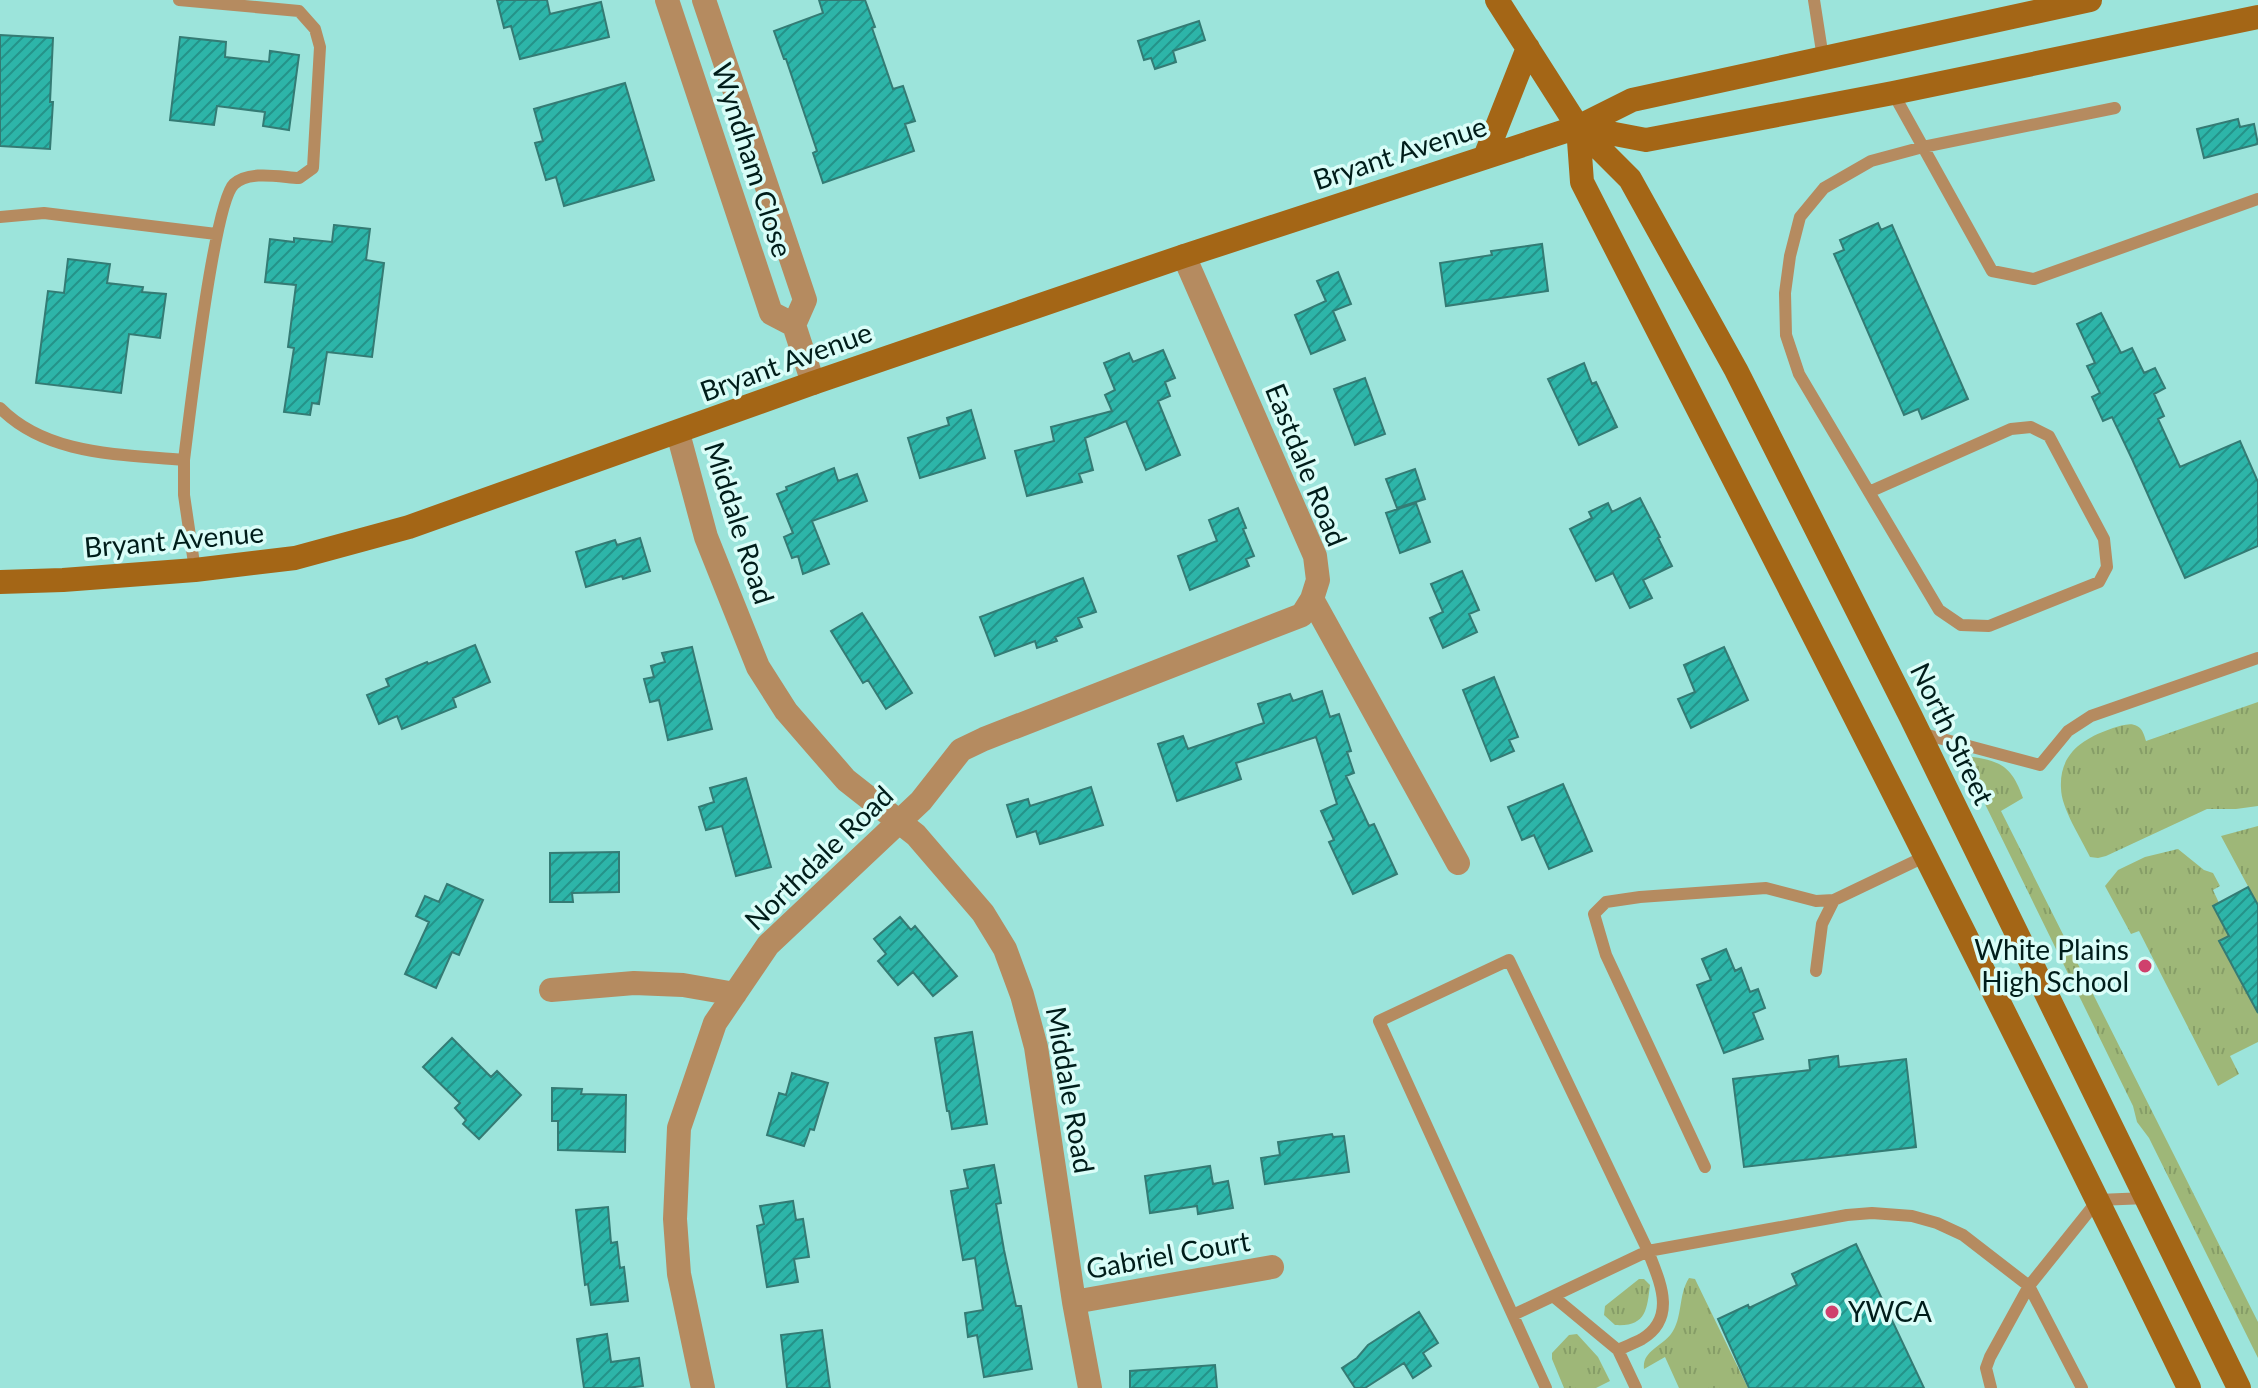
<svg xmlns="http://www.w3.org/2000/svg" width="2258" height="1388" font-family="Lato,sans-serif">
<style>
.grass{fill:url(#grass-tufts)}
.building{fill:url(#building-hatch);stroke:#347b74;stroke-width:2}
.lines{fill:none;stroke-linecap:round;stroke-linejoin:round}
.lane{stroke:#b58b60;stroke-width:12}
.street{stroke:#b58b60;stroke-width:24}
.secondary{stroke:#a46616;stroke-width:24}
.poi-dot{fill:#cf416d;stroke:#dafdf8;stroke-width:3}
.labels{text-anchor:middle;stroke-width:7;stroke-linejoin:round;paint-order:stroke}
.street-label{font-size:28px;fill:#001d1a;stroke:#dafdf8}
.poi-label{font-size:28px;fill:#001d1a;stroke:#dafdf8;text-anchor:end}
</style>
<defs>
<pattern id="grass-tufts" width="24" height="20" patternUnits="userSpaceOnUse" patternTransform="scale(2)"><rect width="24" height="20" fill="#9eb778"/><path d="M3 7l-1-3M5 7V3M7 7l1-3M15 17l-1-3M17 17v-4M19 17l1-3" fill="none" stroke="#869d67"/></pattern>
<pattern id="building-hatch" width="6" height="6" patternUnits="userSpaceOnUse" patternTransform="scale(2)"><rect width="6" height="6" fill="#2db5a9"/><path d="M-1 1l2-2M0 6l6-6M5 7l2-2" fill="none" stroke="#249389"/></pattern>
</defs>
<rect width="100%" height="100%" fill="#9ce4db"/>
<path class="grass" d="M 2258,702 L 2258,806 L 2236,809 L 2207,809 L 2106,856 L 2098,858 L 2090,857 C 2081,838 2061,808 2061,788 C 2059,753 2084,738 2113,728 C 2121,726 2130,722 2137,726 C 2143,729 2144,735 2146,741 Z
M 1961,755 C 1997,761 2010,761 2023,798 L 2001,811 L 2258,1322 L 2258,1358 L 2149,1138 L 2137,1122 L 2133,1106 Z
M 2258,826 L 2258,905 L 2221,836 Z
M 2178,849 L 2204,870 L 2213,873 L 2220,886 L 2213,890 L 2219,903 L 2213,906 L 2229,936 L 2219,941 L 2250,999 L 2258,995 L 2258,1042 L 2230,1056 L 2239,1074 L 2218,1086 L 2139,931 L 2131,934 L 2105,886 L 2118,870 L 2145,857 Z
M 1689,1278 L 1695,1279 L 1748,1388 L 1679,1388 L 1665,1357 L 1644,1369 C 1642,1351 1661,1347 1671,1334 C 1683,1318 1678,1295 1689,1278 Z
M 1639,1279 L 1644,1279 L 1650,1285 C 1647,1310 1646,1327 1615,1325 L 1604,1315 L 1605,1306 Z
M 1577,1334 L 1598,1357 L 1610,1381 L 1596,1388 L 1564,1388 L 1552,1359 L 1552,1353 L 1569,1335 Z"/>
<path class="building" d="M 497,0 L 547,0 L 550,14 L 601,2 L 609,37 L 520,59 L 511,26 L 504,28 Z
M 819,0 L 865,0 L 875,27 L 872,28 L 893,89 L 903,86 L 915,121 L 905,124 L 914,151 L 823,183 L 813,153 L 817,151 L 786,59 L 784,59 L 774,31 L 823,13 Z
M 1199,21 L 1205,40 L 1173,51 L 1176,62 L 1155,69 L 1151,58 L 1144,60 L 1138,41 Z
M 0,35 L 53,38 L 50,102 L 53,102 L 50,149 L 0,146 Z
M 180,37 L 226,42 L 225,57 L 269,62 L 270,51 L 299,55 L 289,130 L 263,126 L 265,112 L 217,106 L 214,125 L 170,120 Z
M 625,83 L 654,180 L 564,206 L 556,177 L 546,180 L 535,143 L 543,141 L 534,109 Z
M 2238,119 L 2240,127 L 2254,124 L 2258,144 L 2204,158 L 2197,129 Z
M 1878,223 L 1881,230 L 1892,225 L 1968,399 L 1922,419 L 1918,409 L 1904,415 L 1834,254 L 1844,250 L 1840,240 Z
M 334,225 L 370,229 L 366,260 L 384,263 L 372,357 L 327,352 L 319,404 L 312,403 L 310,415 L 284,412 L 294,348 L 288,347 L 296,285 L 265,282 L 270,239 L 294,242 L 294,238 L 332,242 Z
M 1542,244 L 1548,291 L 1446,306 L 1440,263 L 1492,255 L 1491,251 Z
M 68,259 L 110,264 L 107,283 L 143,287 L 142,292 L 166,294 L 160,338 L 129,334 L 121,393 L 36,383 L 48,291 L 64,293 Z
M 1338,272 L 1351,304 L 1333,311 L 1345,340 L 1311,354 L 1295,315 L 1326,301 L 1317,281 Z
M 2101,313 L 2121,353 L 2132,348 L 2144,373 L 2155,368 L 2165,388 L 2154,394 L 2164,416 L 2158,419 L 2180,467 L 2240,441 L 2258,482 L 2258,546 L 2185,578 L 2132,459 L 2112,417 L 2103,421 L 2092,397 L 2100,393 L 2087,366 L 2095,363 L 2077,324 Z
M 1163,350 L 1175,378 L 1165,382 L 1170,396 L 1158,401 L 1180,455 L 1146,470 L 1126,421 L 1085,438 L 1093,470 L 1079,474 L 1082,482 L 1027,496 L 1015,451 L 1054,441 L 1051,427 L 1112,411 L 1105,395 L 1115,390 L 1104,363 L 1129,353 L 1133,362 Z
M 1584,363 L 1592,384 L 1596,382 L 1617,427 L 1579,445 L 1548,379 Z
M 1365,378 L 1385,434 L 1355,445 L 1334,389 Z
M 971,410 L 985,458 L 920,478 L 908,438 L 949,425 L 947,418 Z
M 834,468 L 838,481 L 857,474 L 867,501 L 812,521 L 829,564 L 803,574 L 798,556 L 792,558 L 784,537 L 793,533 L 777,494 L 787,490 L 786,487 Z
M 1415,469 L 1425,499 L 1397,508 L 1386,479 Z
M 1640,498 L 1660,537 L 1658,538 L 1672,566 L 1643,580 L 1652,598 L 1630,608 L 1613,573 L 1596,581 L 1570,529 L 1592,518 L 1589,512 L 1608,503 L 1612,512 Z
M 1416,503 L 1430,542 L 1400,553 L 1386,513 Z
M 1238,508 L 1246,528 L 1243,529 L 1254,556 L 1246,559 L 1249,566 L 1190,590 L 1178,556 L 1217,541 L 1209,520 Z
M 640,538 L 650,571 L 623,579 L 622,576 L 586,587 L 576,552 L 615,540 L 617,545 Z
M 1462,571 L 1479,610 L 1469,614 L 1477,632 L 1443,648 L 1430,618 L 1443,612 L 1431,584 Z
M 1083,578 L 1096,612 L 1078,618 L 1082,627 L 1055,637 L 1057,641 L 1037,648 L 1035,641 L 995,656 L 980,617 Z
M 862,613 L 912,693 L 886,709 L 868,680 L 863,683 L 831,631 Z
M 475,645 L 490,682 L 453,698 L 456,707 L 402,729 L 397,716 L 379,724 L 367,695 L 389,686 L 386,679 L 427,662 L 428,664 Z
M 692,647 L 712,729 L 668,740 L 659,700 L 650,702 L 644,679 L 654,677 L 651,666 L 665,662 L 662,653 Z
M 1724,647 L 1748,700 L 1691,728 L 1678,699 L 1695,692 L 1684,665 Z
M 1494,677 L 1518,737 L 1509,740 L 1514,751 L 1491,761 L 1463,690 Z
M 1322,691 L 1330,717 L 1339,714 L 1351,751 L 1347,752 L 1354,773 L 1346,776 L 1369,826 L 1374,824 L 1397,874 L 1353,894 L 1329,842 L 1334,840 L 1321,811 L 1337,804 L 1316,737 L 1236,763 L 1241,779 L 1177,801 L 1158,744 L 1183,736 L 1188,749 L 1264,723 L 1258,704 L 1290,694 L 1293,701 Z
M 746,778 L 771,867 L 736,876 L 722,826 L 706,830 L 699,807 L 714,802 L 710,788 Z
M 1563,784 L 1592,851 L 1549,869 L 1534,835 L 1522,840 L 1508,807 Z
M 1091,787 L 1103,825 L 1040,844 L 1036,831 L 1017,837 L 1007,805 L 1028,799 L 1030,806 Z
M 619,852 L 619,892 L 572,893 L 573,902 L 550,902 L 550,853 Z
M 447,884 L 483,900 L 459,955 L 452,952 L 436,988 L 405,974 L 429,922 L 416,916 L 425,896 L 439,902 Z
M 2248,887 L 2258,905 L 2258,1013 L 2219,941 L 2229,936 L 2213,906 Z
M 900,917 L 911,930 L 915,926 L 957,976 L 933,996 L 913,972 L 898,985 L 878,961 L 886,954 L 874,939 Z
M 1726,949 L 1735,971 L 1741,968 L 1750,992 L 1758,989 L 1765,1008 L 1753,1013 L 1763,1039 L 1724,1053 L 1697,985 L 1711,980 L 1702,959 Z
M 972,1032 L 987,1124 L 952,1129 L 949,1111 L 947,1111 L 935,1038 Z
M 452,1038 L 491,1077 L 497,1071 L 521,1095 L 479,1139 L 463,1124 L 466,1120 L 455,1108 L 460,1103 L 423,1067 Z
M 1838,1056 L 1839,1067 L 1906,1059 L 1916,1147 L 1744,1167 L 1733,1079 L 1810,1070 L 1809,1060 Z
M 792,1073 L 828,1083 L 814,1130 L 810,1129 L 804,1146 L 767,1135 L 779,1093 L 786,1095 Z
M 552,1088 L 582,1089 L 581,1094 L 626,1095 L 625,1152 L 558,1150 L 558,1121 L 552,1121 Z
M 1332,1134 L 1333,1137 L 1344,1136 L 1349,1172 L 1265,1184 L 1261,1158 L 1280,1155 L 1278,1142 Z
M 994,1165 L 1001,1203 L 996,1204 L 1004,1250 L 1016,1306 L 1021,1306 L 1032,1369 L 984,1377 L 977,1335 L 968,1337 L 965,1313 L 983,1310 L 975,1258 L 963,1260 L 951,1191 L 968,1188 L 964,1170 Z
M 1210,1166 L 1213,1184 L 1228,1181 L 1233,1208 L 1198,1214 L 1197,1206 L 1150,1213 L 1145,1176 Z
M 793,1201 L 796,1220 L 803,1219 L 809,1257 L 794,1259 L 798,1282 L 767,1287 L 757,1226 L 764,1224 L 760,1206 Z
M 608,1207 L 611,1243 L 617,1242 L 620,1268 L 624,1267 L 628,1301 L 591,1305 L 588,1284 L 585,1285 L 576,1210 Z
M 1856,1244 L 1924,1388 L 1749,1388 L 1718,1319 L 1748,1305 L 1749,1308 L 1797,1285 L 1792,1274 Z
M 1419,1312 L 1438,1343 L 1423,1353 L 1431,1366 L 1413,1378 L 1404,1363 L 1365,1388 L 1355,1388 L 1342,1368 L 1357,1358 L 1368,1345 Z
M 822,1330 L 830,1388 L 787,1388 L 781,1335 Z
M 607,1334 L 611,1362 L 639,1358 L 643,1386 L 627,1388 L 584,1388 L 577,1339 Z
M 1215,1365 L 1217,1388 L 1130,1388 L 1130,1371 Z"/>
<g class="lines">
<path class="lane" d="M 179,0 L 299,11 L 315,29 L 320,47 L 313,168 L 299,178 C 280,177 249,170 234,184 C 214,202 189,420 184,460
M 1814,0 L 1823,58
M 1893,93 L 1992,271 L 2034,279 L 2258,199
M 0,217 L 44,213 L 216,234
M 0,408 C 47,456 121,454 184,460 L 184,495 L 195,570
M 1869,492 L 2011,429 L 2031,427 L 2049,436 L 2104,539 L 2107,567 L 2099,582 L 1989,626 L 1961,625 L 1939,610 L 1799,374 L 1786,335 L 1785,293 L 1790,256 L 1800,217 L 1824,188 L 1871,161 L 1923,147 L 2115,108
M 1920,733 L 2040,765 L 2068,731 L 2091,716 L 2258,658
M 1816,971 L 1822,924 L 1834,900
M 1705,1167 L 1606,955 L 1594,914 L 1606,902 L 1640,897 L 1766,888 L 1816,901 L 1834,900 L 1924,857
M 1554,1297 L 1618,1350 L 1636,1388
M 1513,1315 L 1648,1251 L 1847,1215 L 1872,1213 L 1912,1216 L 1937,1223 L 1963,1235 L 2029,1286 L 2082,1388
M 1546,1388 L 1379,1021 L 1509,960 L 1648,1251 C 1659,1280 1678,1317 1642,1339 C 1635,1343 1626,1346 1618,1350
M 1991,1388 L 1986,1368 L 1990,1357 L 2029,1286 L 2098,1200 L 2147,1198"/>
<path class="street" d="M 667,0 L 771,313 L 794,325
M 704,0 L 805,300 L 794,325 L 813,383
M 1184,256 L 1315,556 L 1318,580 L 1312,599 L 1458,863
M 678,433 L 706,537 L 758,667 L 786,711 L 846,780 L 916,835 L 983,913 L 1005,949 L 1022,995 L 1036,1047 L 1074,1302 L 1090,1388
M 551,990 L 634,983 L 683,985 L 735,994
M 1074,1302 L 1272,1267
M 703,1388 L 679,1274 L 675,1219 L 679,1128 L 715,1023 L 768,945 L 921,801 L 961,750 L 984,739 L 1302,615 L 1312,599"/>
<path class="secondary" d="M 1497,0 L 1578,127 L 1630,179 L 1736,370 L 1911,717 L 2239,1388
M 1578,127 L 1582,182 C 1787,583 1993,983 2189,1388
M 1578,127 L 1646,140 L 1893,93 L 2258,17
M 1485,157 L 1528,48
M 0,582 L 63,580 L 195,570 L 295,558 L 409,527 L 813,383 L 1184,256 L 1578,127 L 1632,100 L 2090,0"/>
</g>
<g class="poi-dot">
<circle cx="2145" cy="966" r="8"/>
<circle cx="1832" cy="1312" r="8"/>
</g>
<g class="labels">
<g class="street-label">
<text transform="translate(1400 153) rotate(-18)" y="10">Bryant Avenue</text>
<text transform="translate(752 160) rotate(72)" y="10">Wyndham Close</text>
<text transform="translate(786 362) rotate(-20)" y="10">Bryant Avenue</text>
<text transform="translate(1306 465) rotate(68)" y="10">Eastdale Road</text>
<text transform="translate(739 523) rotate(72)" y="10">Middale Road</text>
<text transform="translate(174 540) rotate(-5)" y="10">Bryant Avenue</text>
<text transform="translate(1952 734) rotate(64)" y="10">North Street</text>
<text transform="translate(819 858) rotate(-44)" y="10">Northdale Road</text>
<text transform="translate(1070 1090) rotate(80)" y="10">Middale Road</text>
<text transform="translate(1168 1255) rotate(-10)" y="10">Gabriel Court</text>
</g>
<g class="poi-label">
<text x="2129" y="960">White Plains<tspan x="2129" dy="32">High School</tspan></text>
<text x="1848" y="1322" text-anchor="start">YWCA</text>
</g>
</g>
</svg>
